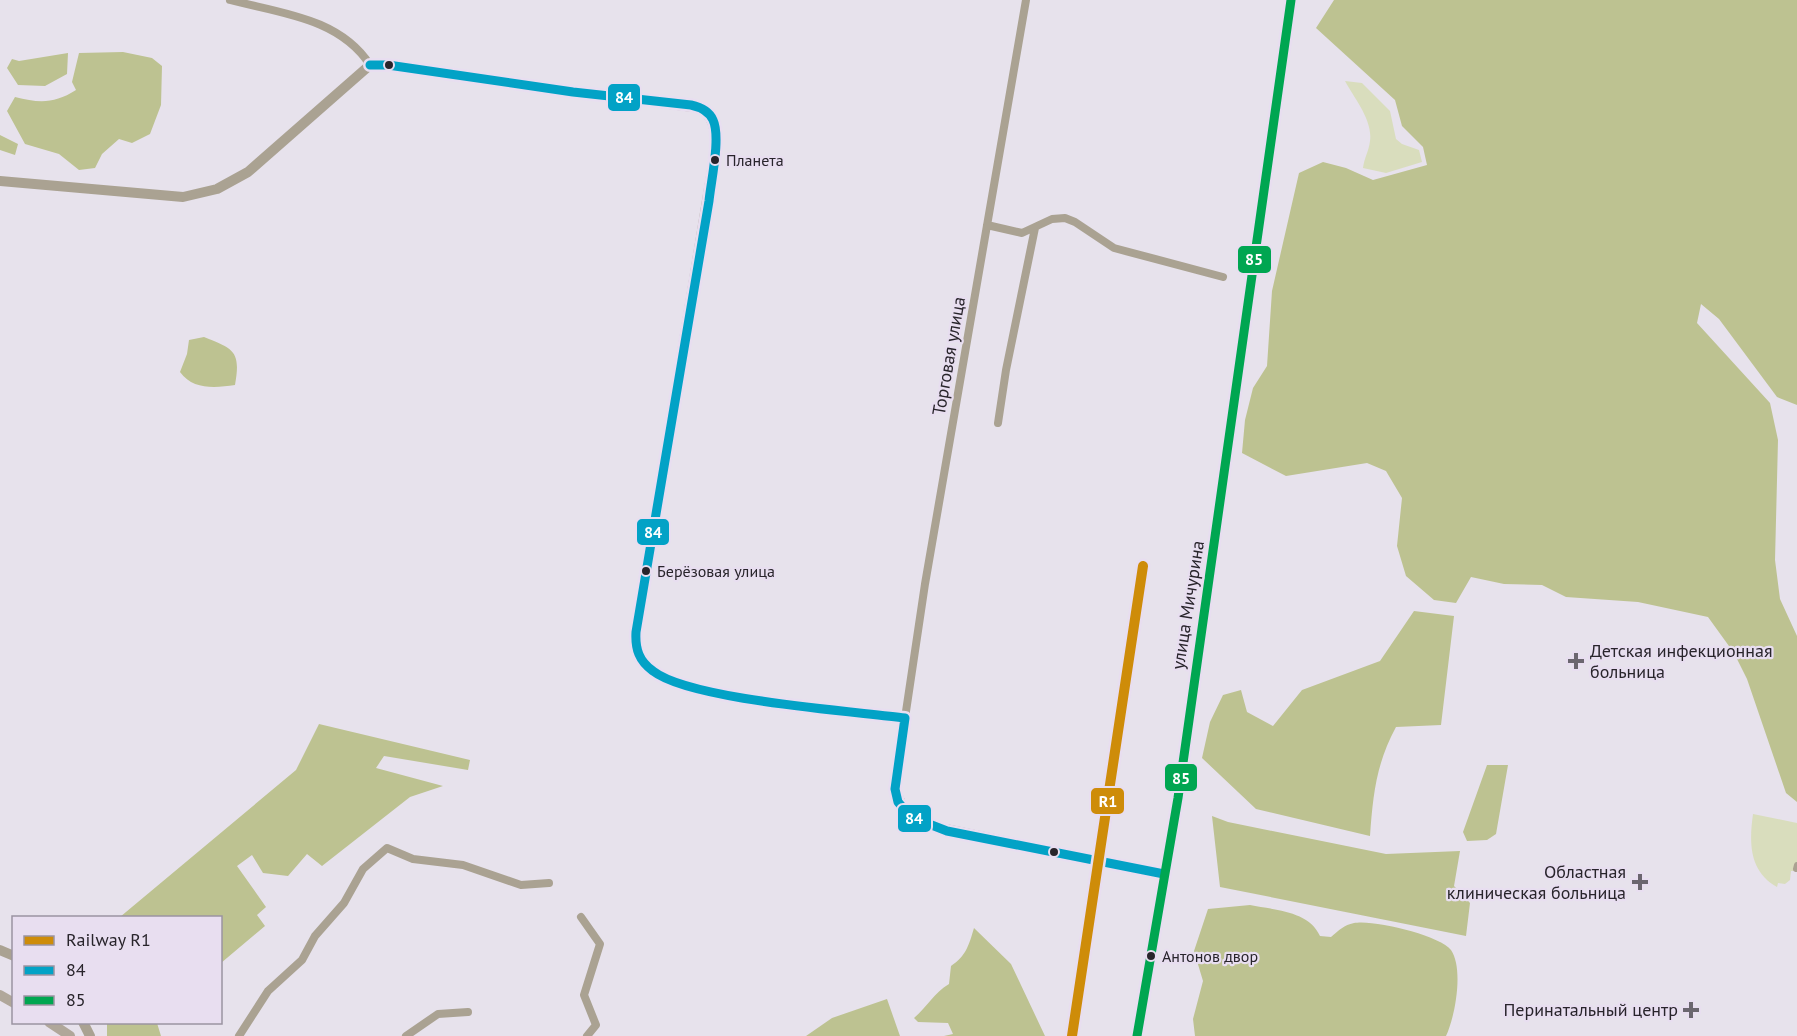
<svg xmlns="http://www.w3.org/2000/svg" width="1797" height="1036" font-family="'PT Sans',sans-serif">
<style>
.green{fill:#d9ddbd}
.forest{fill:#bdc291}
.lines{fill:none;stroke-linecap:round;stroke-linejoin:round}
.pedestrian{stroke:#aaa292;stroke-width:6}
.minor{stroke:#aaa292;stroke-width:8}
.tertiary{stroke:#aaa292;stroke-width:10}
.secondary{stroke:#b0a79a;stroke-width:10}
.bus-1-casing{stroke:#e8def0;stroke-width:14}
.bus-2-casing{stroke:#e8def0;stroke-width:14}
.bus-1{stroke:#02a2c6;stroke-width:9}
.bus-2{stroke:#00a651;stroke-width:9}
.rail-1-casing{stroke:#e8def0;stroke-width:15}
.rail-1{stroke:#ce8c09;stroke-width:10}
.bus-dot{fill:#28242b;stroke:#e8def0;stroke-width:2}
.poi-dot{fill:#6b666f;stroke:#e8def0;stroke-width:2}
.labels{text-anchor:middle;stroke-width:4.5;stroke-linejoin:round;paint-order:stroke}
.bus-label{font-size:16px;fill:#28242b;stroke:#e8def0;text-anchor:start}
.street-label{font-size:18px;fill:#28242b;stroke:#e8def0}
.poi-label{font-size:18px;fill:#28242b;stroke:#e8def0;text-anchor:end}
.line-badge{stroke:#e8def0;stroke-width:2}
.badge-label{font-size:16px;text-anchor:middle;font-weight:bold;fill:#fff}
</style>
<rect width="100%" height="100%" fill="#e7e2ec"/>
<path class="green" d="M 1345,81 L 1362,83 L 1390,111 L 1396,139 L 1402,144 L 1419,150 L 1422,162 L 1386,173 L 1363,168 C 1364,158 1369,151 1370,141 C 1373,120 1354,98 1345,81 Z
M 1753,814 L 1797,823 L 1797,871 L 1791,871 L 1790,880 L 1785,884 L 1778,883 L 1777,887 C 1749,871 1749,843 1753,814 Z"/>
<path class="forest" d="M 1334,0 L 1797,0 L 1797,405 L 1777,397 L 1719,319 L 1701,304 L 1697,323 L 1770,403 L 1778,440 L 1775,560 L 1780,599 L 1797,636 L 1797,802 L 1786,793 L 1747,679 L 1734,653 L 1708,617 L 1638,602 L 1566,597 L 1542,585 L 1504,584 L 1471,577 L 1456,603 L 1434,600 L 1406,576 L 1397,546 L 1402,498 L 1386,471 L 1367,463 L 1286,476 L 1242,453 L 1245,420 L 1253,388 L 1267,366 L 1272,291 L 1299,173 L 1323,162 L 1346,168 L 1373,180 L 1427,165 L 1423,147 L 1402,126 L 1395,100 L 1316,28 Z
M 123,52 L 152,58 L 162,66 L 161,105 L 150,134 L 132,143 L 119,139 L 102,154 L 95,168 L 79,170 L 59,154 L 25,144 L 7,111 L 15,97 C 39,103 54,104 76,90 L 72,82 L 79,53 Z
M 68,53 L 67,74 L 45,86 L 18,85 L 7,68 L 12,59 L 19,61 Z
M 0,135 L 18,144 L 15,155 L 0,150 Z
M 204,337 C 234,349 241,351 235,385 C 215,388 193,390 180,372 L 187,354 L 189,340 Z
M 1414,611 L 1454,616 L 1441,725 L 1396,727 C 1376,764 1373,795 1370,836 L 1256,809 L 1202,758 L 1210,722 L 1223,695 L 1241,690 L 1247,712 L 1273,726 L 1302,690 L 1380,661 Z
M 319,724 L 470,760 L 468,770 L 384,756 L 376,768 L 443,786 L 410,797 L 322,866 L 307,854 L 288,876 L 263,873 L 252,855 L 237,866 L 266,907 L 257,915 L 265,926 L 221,963 L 220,918 L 120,917 L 296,770 Z
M 1487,765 L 1508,765 L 1496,834 L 1487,840 L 1467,841 L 1463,832 Z
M 1212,816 L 1228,822 L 1386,854 L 1460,851 L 1454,886 L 1470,903 L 1466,936 L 1220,887 Z
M 1250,905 C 1275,910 1309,911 1320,936 L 1331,937 C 1339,930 1344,925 1354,923 C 1372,919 1440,935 1451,950 C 1464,969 1455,1017 1446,1036 L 1195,1036 L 1193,1019 L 1203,981 L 1194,951 L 1208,909 Z
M 974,928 L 1011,964 L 1045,1036 L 944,1036 L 953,1034 L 948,1023 L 918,1022 L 914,1018 C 927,1007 934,993 949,984 L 951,966 C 966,956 969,945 974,928 Z
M 887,999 L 900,1036 L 806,1036 L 832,1018 Z
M 107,1023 L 157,1023 L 161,1036 L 107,1036 Z"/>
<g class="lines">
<path class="pedestrian" d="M 1796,869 L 1797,865"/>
<path class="minor" d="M 230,0 C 280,13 340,18 370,65
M 987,225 L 1022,233 L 1052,219 L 1065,218 L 1075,222 L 1114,248 L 1223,277
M 998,423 L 1006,370 L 1035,228
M 905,718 L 925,584 L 1026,0
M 1164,874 L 1222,495 L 1291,0
M 581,917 L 600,944 L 584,995 L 596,1025 L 587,1036
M 239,1036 L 268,991 L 302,960 L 315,936 L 344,903 L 363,869 L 387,848 L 413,859 L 463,865 L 521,885 L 549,883
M 406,1036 L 438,1014 L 468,1012"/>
<path class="tertiary" d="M 0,181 L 183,197 L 217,189 L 248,172 L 370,65 L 397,66 L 573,92 L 701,108 C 720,123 715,142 713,164 L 636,632 C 635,649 639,661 653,671 C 690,700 852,711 905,718 L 895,789 L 904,811 L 926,825 L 1164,874 L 1137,1036
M 0,950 L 14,956
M 83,1022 L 90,1036"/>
<path class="secondary" d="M 0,995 L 14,1003
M 49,1022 L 70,1036"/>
<g class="bus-1-casing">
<path id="bus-1" d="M 370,65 L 388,65 L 573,92 L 691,105 C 700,107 709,111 713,120 C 721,137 711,181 709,201 L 636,632 C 635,649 639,661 653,671 C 690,700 852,711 905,718 L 895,789 L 898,802 L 911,817 L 947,831 L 1164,874"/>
</g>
<g class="bus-2-casing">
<path id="bus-2" d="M 1137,1036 L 1178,798 L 1291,0"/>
</g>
<use href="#bus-1" class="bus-1"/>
<use href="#bus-2" class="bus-2"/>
<g class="rail-1-casing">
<path id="rail-1" d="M 1072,1036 L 1143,566"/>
</g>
<use href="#rail-1" class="rail-1"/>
</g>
<g class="bus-dot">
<circle cx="389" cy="65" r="5"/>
<circle cx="715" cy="160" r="5"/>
<circle cx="646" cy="571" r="5"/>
<circle cx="1054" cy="852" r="5"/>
<circle cx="1151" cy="956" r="5"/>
</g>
<g class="poi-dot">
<path d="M1573 652h6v6h6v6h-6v6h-6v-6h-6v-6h6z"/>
<path d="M1637 873h6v6h6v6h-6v6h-6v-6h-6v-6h6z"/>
<path d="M1688 1001h6v6h6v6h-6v6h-6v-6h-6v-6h6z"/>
</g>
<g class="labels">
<g class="bus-label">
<text x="726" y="166">Планета</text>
<text x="657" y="577">Берёзовая улица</text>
<text x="1162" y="962">Антонов двор</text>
</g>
<g class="street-label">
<text transform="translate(949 356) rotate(-80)" y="6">Торговая улица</text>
<text transform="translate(1188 605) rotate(-81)" y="6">улица Мичурина</text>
</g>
<g class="poi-label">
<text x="1590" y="657" text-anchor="start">Детская инфекционная<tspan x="1590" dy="21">больница</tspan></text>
<text x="1626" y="878">Областная<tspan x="1626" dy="21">клиническая больница</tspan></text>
<text x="1678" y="1016">Перинатальный центр</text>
</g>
</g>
<g class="line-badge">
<rect x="607" y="83" width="34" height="29" rx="6" fill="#02a2c6"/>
<rect x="1237" y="245" width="35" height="29" rx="6" fill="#00a651"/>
<rect x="636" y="518" width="34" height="28" rx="6" fill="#02a2c6"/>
<rect x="1164" y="763" width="34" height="29" rx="6" fill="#00a651"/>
<rect x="1090" y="787" width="35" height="28" rx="6" fill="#ce8c09"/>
<rect x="897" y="804" width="35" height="29" rx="6" fill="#02a2c6"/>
</g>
<g class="badge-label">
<text x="624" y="103">84</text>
<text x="1254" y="265">85</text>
<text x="653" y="538">84</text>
<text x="1181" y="784">85</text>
<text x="1108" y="807">R1</text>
<text x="914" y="824">84</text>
</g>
<rect x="12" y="916" width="210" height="108" fill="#e8def0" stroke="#9b94a1" stroke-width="1.5"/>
<rect x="24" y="936" width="30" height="9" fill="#ce8c09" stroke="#9b94a1" stroke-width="1.5"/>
<text x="66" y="946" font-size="18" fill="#28242b">Railway R1</text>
<rect x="24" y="966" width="30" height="9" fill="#02a2c6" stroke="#9b94a1" stroke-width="1.5"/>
<text x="66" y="976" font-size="18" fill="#28242b">84</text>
<rect x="24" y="996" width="30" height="9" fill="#00a651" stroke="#9b94a1" stroke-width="1.5"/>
<text x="66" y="1006" font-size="18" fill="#28242b">85</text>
</svg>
